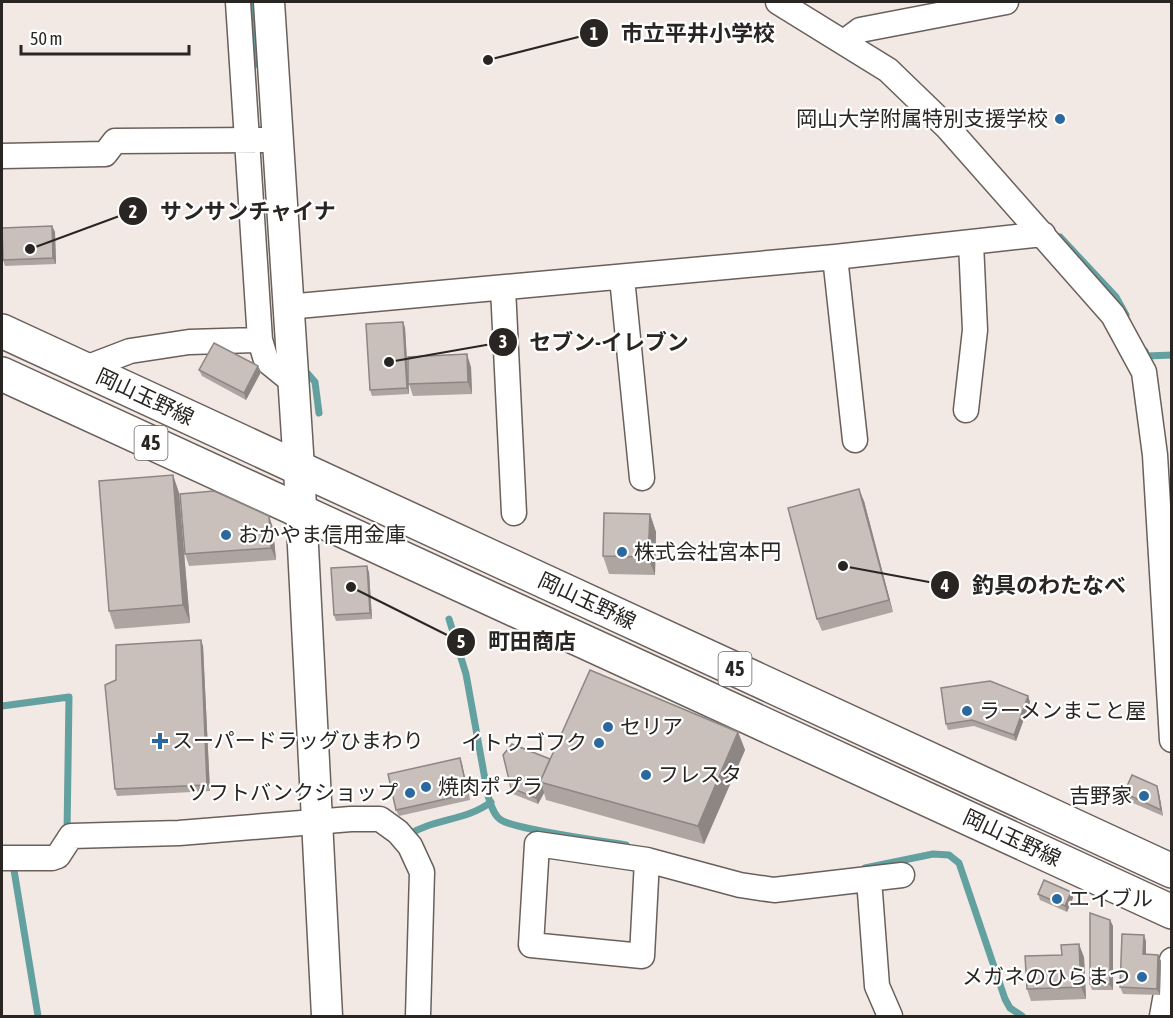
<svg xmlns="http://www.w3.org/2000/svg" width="1173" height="1018" font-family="'Asap Condensed','Noto Sans JP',sans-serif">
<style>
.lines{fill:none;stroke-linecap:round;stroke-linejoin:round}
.stream{stroke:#63a0a0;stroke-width:7}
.minor-casing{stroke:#69605c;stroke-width:27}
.tertiary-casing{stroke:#69605c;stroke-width:33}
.primary-casing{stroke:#69605c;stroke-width:36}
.minor{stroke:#fff;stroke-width:24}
.tertiary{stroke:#fff;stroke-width:30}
.primary{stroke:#fff;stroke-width:33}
.wall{fill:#aea5a1}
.shaded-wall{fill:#8d8683}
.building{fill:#cac0bb;stroke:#8d8683;stroke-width:1.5}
.poi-dot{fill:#2c68a0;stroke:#fff;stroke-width:2}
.labels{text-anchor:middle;stroke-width:4.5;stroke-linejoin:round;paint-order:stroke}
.shield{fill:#fff;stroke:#686665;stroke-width:1.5}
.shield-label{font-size:20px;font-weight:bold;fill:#282523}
.poi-label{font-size:21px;fill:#282523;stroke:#fff;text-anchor:start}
.street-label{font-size:21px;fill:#282523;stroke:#fff}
.leader{fill:none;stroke:#282523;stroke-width:2}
.callout-dot{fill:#282523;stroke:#fff;stroke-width:2}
.mark-label{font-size:18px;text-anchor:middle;font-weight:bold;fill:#fff}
.callout-label{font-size:22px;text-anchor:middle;font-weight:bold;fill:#282523;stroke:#fff;stroke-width:4.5;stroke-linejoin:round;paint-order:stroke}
</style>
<rect width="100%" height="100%" fill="#f3e9e4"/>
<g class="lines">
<path class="stream" d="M 250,2 L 254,65
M 1060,237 L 1116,297 L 1126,315
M 1145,351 L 1147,356 L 1172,355
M 308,374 L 315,382 L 319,413
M 449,619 L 466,674 L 488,796 C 491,804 493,815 501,820 C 517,830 602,841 626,845
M 2,706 L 69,697 L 67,833
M 408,835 C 435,818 466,821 491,802
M 13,864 L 38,1016
M 865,868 L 933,854 L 949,855 L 959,863 L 1005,999 L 1010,1008 L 1022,1016"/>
<g class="minor-casing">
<path id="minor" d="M 238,2 L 260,340 L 266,360 L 293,382
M 778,2 L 888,70 L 947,127 L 1113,315 L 1144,372 L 1155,455 L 1172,740
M 844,42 L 860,30 L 1006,2
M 2,156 L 105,154 L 115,141 L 263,140
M 835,257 L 855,440
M 622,278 L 642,478
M 503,288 L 514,513
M 287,307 L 835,257 L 1043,234
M 83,369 L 130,351 L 189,342 L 260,340
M 966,410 L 975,330 L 971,243
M 2,858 L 52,858 L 58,856 L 71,836 L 179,833 L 351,819 L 380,819 L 398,832 L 410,846 L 422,872 L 418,1016
M 647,860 L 642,956 L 531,945 L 537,844 L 647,860 L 740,885 L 774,890 L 902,875
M 869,879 L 877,986 L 890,1016
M 1162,1016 L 1172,960"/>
</g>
<g class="tertiary-casing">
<path id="tertiary" d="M 269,2 L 299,468 L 327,1016"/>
</g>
<g class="primary-casing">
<path id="primary" d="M 2,331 L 1172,871
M 2,374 L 1172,912"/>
</g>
<use href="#minor" class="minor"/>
<use href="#tertiary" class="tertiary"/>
<use href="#primary" class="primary"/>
</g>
<path class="wall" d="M 52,226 L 55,232 L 56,264 L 5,266 L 3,260 Z
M 403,322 L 405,328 L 408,379 L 471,367 L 472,394 L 413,396 L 409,384 L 409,394 L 372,396 L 370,390 Z
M 258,366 L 261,372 L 246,400 L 202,376 L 199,370 Z
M 173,475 L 179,493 L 190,623 L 115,629 L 109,611 Z
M 864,501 L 893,612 L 822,631 L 817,619 Z
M 650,514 L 656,532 L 655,575 L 609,574 L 603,556 Z
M 269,516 L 273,528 L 276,560 L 189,566 L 185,554 Z
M 369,572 L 372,619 L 336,621 L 334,615 Z
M 203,646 L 210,791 L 117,796 L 115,789 Z
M 1028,696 L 1030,702 L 1016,741 L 974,726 L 948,730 L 946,724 Z
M 738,732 L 745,750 L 704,844 L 546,800 L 544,793 L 538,804 L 513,794 L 511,788 L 550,759 Z
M 460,758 L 470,800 L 399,816 L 396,810 Z
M 1157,786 L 1159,793 L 1163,816 L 1126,800 L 1124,793 Z
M 1071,892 L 1073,898 L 1067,912 L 1040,900 L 1038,894 Z
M 1110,920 L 1113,926 L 1113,990 L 1092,990 L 1090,984 Z
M 1146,941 L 1146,954 L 1158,955 L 1161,961 L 1160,995 L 1123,994 L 1120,987 Z
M 1084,957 L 1086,999 L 1031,1001 L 1027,989 Z"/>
<path class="shaded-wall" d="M 52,226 L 55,232 L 56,264 L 53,258 Z
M 403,322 L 405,328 L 409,394 L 407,388 Z
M 467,354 L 471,367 L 472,394 L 468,382 Z
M 258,366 L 261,372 L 246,400 L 244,393 Z
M 173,475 L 179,493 L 190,623 L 183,605 Z
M 859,489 L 864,501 L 893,612 L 889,600 Z
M 650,514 L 656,532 L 655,575 L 648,557 Z
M 269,516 L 273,528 L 276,560 L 271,548 Z
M 367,566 L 369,572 L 372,619 L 370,613 Z
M 201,640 L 203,646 L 210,791 L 207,785 Z
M 1028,696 L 1030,702 L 1016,741 L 1014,735 Z
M 738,732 L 745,750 L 704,844 L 698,826 Z
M 460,758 L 462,764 L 470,800 L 468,794 Z
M 542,786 L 544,793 L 538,804 L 536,798 Z
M 1157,786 L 1159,793 L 1163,816 L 1161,810 Z
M 1071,892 L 1073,898 L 1067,912 L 1065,906 Z
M 1110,920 L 1113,926 L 1113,990 L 1110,984 Z
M 1144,935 L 1146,941 L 1146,960 L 1143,954 Z
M 1079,944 L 1084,957 L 1086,999 L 1081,987 Z
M 1158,955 L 1161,961 L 1160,995 L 1157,989 Z"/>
<path class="building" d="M 52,226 L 53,258 L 3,260 L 2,228 Z
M 403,322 L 407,388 L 370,390 L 366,324 Z
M 214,343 L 258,366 L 244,393 L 199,370 Z
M 467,354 L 468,382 L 408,384 L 408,357 Z
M 173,475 L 183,605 L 109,611 L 99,481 Z
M 859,489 L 889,600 L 817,619 L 788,508 Z
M 214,491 L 269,516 L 271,548 L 185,554 L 180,494 Z
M 604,513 L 650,514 L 648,557 L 603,556 Z
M 367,566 L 370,613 L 334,615 L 331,568 Z
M 201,640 L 207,785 L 115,789 L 105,685 L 116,680 L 116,645 Z
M 590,670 L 738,732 L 698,826 L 540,782 Z
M 990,681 L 1028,696 L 1014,735 L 972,720 L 946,724 L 941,688 Z
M 512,744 L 550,759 L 540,782 L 542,786 L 536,798 L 511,788 L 503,755 Z
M 460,758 L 468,794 L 396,810 L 388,774 Z
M 1132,775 L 1157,786 L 1161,810 L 1124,793 Z
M 1044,880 L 1071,892 L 1065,906 L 1038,894 Z
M 1090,913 L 1110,920 L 1110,984 L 1090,984 Z
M 1122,934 L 1144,935 L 1143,954 L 1158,955 L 1157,989 L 1120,987 Z
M 1079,944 L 1081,987 L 1027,989 L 1025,956 L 1062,955 L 1061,945 Z"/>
<g class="poi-dot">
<circle cx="1060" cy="119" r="6"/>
<circle cx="226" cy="535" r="6"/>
<circle cx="622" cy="552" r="6"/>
<circle cx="967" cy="711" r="6"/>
<circle cx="608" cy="727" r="6"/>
<path d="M157 732h6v6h6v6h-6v6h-6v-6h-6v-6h6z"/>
<circle cx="599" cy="743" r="6"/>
<circle cx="646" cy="775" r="6"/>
<circle cx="426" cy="787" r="6"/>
<circle cx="410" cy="793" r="6"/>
<circle cx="1144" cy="796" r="6"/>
<circle cx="1057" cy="899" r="6"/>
<circle cx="1142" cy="977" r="6"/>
</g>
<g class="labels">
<g class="shield">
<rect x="134.5" y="426" width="33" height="34" rx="4.5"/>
<rect x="718.5" y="652" width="33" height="34" rx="4.5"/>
</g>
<g class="shield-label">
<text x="151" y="450">45</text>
<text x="735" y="676">45</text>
</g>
<g class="poi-label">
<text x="1048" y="126" text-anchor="end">岡山大学附属特別支援学校</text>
<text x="238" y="542">おかやま信用金庫</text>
<text x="634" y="559">株式会社宮本円</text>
<text x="979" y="718">ラーメンまこと屋</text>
<text x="620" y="734">セリア</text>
<text x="172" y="748">スーパードラッグひまわり</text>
<text x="587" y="750" text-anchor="end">イトウゴフク</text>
<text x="658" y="782">フレスタ</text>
<text x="438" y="794">焼肉ポプラ</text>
<text x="398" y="800" text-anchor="end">ソフトバンクショップ</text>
<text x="1132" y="803" text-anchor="end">吉野家</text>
<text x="1069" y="906">エイブル</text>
<text x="1130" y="984" text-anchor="end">メガネのひらまつ</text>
</g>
<g class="street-label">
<text transform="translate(145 397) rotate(25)" y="7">岡山玉野線</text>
<text transform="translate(587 601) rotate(25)" y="7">岡山玉野線</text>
<text transform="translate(1012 838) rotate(25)" y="7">岡山玉野線</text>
</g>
</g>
<path class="leader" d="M488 60L594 33M30 249L133 211M389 362L503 342M843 566L945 585M351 587L461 642"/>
<g class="callout-dot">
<circle cx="488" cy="60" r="6"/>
<circle cx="30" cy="249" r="6"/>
<circle cx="389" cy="362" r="6"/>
<circle cx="843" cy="566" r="6"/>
<circle cx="351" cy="587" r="6"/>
<circle cx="594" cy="33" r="15"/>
<circle cx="133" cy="211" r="15"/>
<circle cx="503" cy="342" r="15"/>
<circle cx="945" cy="585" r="15"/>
<circle cx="461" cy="642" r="15"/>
</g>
<g class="mark-label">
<text x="594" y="40">1</text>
<text x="133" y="218">2</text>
<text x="503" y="348">3</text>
<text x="945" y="592">4</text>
<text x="461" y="648">5</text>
</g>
<g class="callout-label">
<text x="698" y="41">市立平井小学校</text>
<text x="248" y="219">サンサンチャイナ</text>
<text x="609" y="350">セブン-イレブン</text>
<text x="1049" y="593">釣具のわたなべ</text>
<text x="532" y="649">町田商店</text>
</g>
<rect width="1173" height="1018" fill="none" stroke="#282523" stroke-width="6"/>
<path d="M21 45v9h168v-9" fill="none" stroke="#282523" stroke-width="3"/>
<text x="30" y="45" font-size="18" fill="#282523" stroke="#ffffff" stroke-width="4.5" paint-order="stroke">50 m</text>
</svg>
